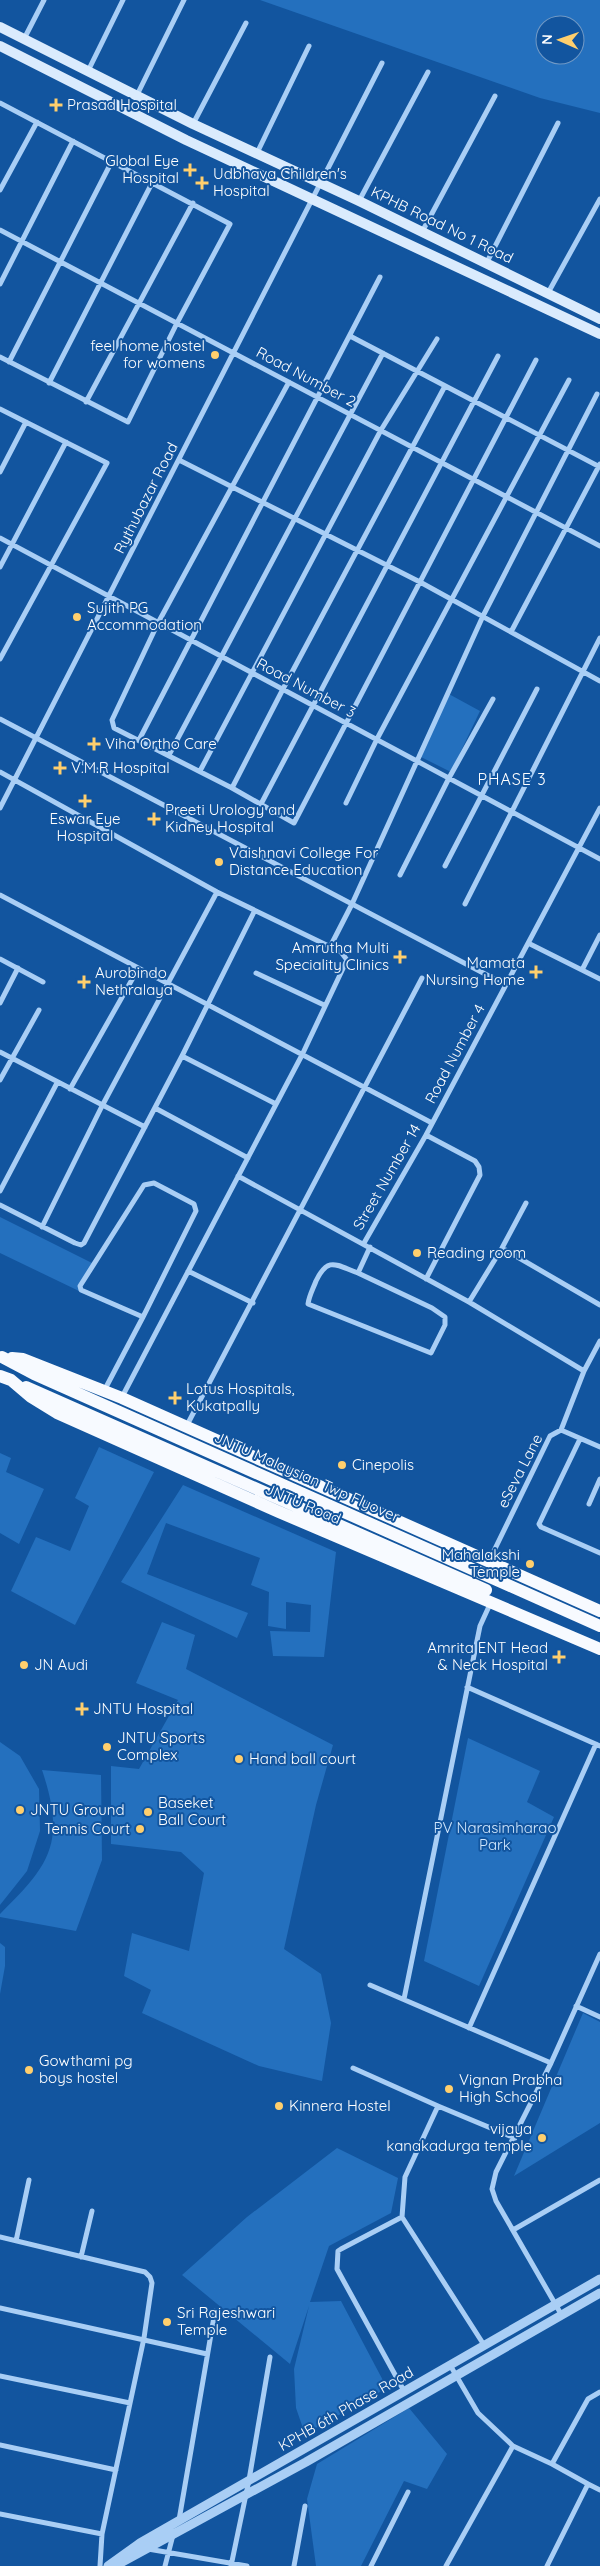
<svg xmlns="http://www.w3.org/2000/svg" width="600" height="2566" font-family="Quicksand,sans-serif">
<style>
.green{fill:#2470be;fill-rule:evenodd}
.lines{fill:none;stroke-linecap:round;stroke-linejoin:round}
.minor{stroke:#a9cef5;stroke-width:5}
.tertiary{stroke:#a9cef5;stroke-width:9}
.secondary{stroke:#daebfd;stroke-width:10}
.primary{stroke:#f7faff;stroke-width:12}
.poi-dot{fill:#ffcf6d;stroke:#12559f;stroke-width:2}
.labels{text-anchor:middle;stroke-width:4;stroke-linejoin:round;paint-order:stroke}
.poi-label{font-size:15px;fill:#fff;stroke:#12559f;text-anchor:start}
.street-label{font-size:15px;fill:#fff;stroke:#12559f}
.park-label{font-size:15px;fill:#d2e8fe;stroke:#12559f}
.neighbourhood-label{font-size:16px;letter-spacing:1px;fill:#fff;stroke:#12559f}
</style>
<rect width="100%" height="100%" fill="#12559f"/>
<path class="green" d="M 260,0 L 600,0 L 600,113 L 540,98 ZM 545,25 L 575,25 L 575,55 L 545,55 Z
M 447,693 L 480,711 L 451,772 L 417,755 Z
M 0,1217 L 94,1264 L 79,1291 L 0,1253 Z
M 99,1447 L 154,1472 L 75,1625 L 11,1591 L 36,1537 L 70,1551 L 89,1506 L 75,1498 Z
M 0,1453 L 11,1458 L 6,1472 L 44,1489 L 19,1544 L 0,1533 Z
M 183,1485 L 336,1552 L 324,1657 L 273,1656 L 270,1631 L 310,1632 L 311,1605 L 286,1602 L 286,1629 L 268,1626 L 269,1592 L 251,1585 L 260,1558 L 166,1523 L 147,1574 L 248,1613 L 237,1638 L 121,1582 Z
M 162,1622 L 195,1635 L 186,1669 L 333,1745 L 316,1805 L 284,1949 L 321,1974 L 331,2023 L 322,2081 L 259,2066 L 142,2013 L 151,1990 L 124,1976 L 132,1933 L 189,1951 L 204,1873 L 181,1852 L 111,1844 L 111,1766 L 139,1769 L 178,1700 L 136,1683 Z
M 468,1738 L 540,1771 L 527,1802 L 554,1817 L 479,1986 L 424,1961 Z
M 0,1742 L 20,1756 L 39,1789 L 40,1831 L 27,1871 L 0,1905 Z
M 42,1770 L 101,1775 L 102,1860 L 76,1931 L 0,1917 L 0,1914 C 51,1864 66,1842 42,1770 Z
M 0,1943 L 5,1947 L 5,1966 L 0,1994 Z
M 583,2013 L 600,2022 L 600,2123 L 514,2176 Z
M 337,2148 L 398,2178 L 391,2213 L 329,2246 L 310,2302 L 341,2301 L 387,2388 L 305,2434 L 296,2408 L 294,2369 L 309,2306 L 290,2364 L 182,2275 L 247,2217 Z
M 409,2408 L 447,2454 L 427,2489 L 404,2481 L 361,2566 L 316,2566 L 307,2499 L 317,2464 Z"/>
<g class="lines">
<path class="minor" d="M 24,39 L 44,0
M 88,71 L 123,0
M 137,95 L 184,0
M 0,103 L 230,224 L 177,323 L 128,422 L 0,357
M 193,124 L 246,23
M 257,153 L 309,46
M 0,190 L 37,122
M 359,201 L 428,72
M 0,230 L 600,546
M 422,232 L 495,96
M 486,264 L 558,123
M 0,284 L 73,141
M 548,293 L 600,199
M 350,336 L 600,467
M 9,362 L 112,161
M 289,382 L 158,623 L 112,720 L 114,728 L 232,788 L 294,823 L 536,360
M 49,383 L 152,183
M 86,402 L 193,203
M 0,409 L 107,463 L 0,659
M 179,460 L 420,582 L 600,681
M 0,472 L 26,422
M 0,538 L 600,859
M 0,567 L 66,442
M 511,632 L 600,464
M 0,719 L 506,985
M 139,740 L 380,277
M 169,755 L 383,353
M 200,771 L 381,430 L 437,339
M 0,772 L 217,892 L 341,952 L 347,960 L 302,1055 L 122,1397
M 232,788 L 283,689 L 445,386
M 346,803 L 377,739 L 569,380
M 261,804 L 498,356
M 0,808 L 382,63
M 445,866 L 537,689
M 400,875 L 449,778 L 493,699
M 0,895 L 432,1123
M 465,904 L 600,638
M 530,944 L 600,979
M 330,947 L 352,904 L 483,616 L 597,394
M 0,959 L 43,982
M 582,970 L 600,935
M 256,973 L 324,1005
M 0,1003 L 18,968
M 0,1052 L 145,1127
M 182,1056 L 276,1104
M 0,1080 L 39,1010
M 70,1089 L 138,969
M 155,1108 L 248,1158
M 238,1176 L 469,1302 L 584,1371
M 0,1191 L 57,1083
M 0,1205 L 75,1243 L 81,1245 L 84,1243 L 182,1056 L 254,912
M 42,1227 L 102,1106 L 217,892
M 364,1243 L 426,1135 L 600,808
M 502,1248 L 600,1305
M 188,1271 L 253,1303
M 358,1273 C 336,1265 328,1256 316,1281 C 313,1289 309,1296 308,1304 L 431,1353 L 445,1325 L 445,1317 L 432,1308 L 358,1273 L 370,1247
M 426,1279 L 480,1175 L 479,1167 L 475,1161 L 426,1135
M 469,1302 L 502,1248 L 526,1203
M 104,1391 L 143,1317 L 196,1211 L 194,1204 L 154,1183 L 144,1185 L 80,1286 L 81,1290 L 143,1317
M 186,1427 L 422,978
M 561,1430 L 600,1447
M 580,1439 L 539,1524 L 541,1527 L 600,1553
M 589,1504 L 600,1479
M 489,1561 L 550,1436 L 561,1430 L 584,1371 L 600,1341
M 467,1687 L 600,1746
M 370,1985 L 551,2063
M 404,1999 L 480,1626 L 491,1602
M 576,2006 L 600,2017
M 469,2028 L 596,1744
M 353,2068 L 438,2106 L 405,2177 L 402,2217
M 438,2106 L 515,2138
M 513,2230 L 600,2180
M 0,2237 L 145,2272 L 150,2277 L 152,2283 L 144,2338 L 102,2534 L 100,2566
M 16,2241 L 29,2180
M 81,2257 L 92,2211
M 0,2308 L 207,2354
M 561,2314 L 496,2201 L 492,2189 L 496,2172 L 551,2063 L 600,1954
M 450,2365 L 478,2413 L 513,2446 L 552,2464 L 588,2484
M 0,2376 L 130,2403
M 404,2391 L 337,2269 L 338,2251 L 341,2249 L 402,2217 L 484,2345
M 0,2445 L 116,2470
M 552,2464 L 588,2399 L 600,2392
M 0,2514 L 102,2534
M 179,2520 L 215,2311
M 148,2549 L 247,2566
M 165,2566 L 173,2535
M 231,2566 L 249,2480 L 270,2357
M 294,2566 L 305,2506
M 371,2566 L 408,2492
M 446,2566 L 513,2446
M 547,2566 L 588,2484 L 600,2490"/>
<path class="tertiary" d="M 108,2566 L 140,2543 L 600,2279
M 115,2566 L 306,2462 L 600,2293"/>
<path class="secondary" d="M 0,27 L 193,124 L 359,201 L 600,319
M 0,46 L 186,140 L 600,334"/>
<path class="primary" d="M 2,1357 L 34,1374 L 600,1626
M 12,1358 L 23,1359 L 122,1398 L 600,1611
M 0,1376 L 11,1380 L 31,1397 L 57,1413 L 279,1512 L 600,1649
M 26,1387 L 486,1590"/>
</g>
<g class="poi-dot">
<path d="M53.5 97.5h5v5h5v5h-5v5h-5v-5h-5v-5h5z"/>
<path d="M187.5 162.5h5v5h5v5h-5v5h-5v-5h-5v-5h5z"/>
<path d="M199.5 175.5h5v5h5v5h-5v5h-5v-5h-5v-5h5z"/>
<circle cx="215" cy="355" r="5"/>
<circle cx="77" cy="617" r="5"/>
<path d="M91.5 736.5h5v5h5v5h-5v5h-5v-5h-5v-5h5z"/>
<path d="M57.5 760.5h5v5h5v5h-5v5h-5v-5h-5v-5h5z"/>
<path d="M82.5 793.5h5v5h5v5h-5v5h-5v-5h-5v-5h5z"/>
<path d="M151.5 811.5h5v5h5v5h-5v5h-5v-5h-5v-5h5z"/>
<circle cx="219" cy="862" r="5"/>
<path d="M397.5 949.5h5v5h5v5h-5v5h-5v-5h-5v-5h5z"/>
<path d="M533.5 964.5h5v5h5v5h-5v5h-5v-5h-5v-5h5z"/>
<path d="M81.5 974.5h5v5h5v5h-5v5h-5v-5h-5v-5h5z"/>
<circle cx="417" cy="1253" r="5"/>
<path d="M172.5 1390.5h5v5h5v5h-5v5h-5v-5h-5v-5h5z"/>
<circle cx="342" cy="1465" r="5"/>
<circle cx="530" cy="1564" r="5"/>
<path d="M556.5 1649.5h5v5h5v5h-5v5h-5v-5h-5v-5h5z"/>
<circle cx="24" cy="1665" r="5"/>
<path d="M79.5 1701.5h5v5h5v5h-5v5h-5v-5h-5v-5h5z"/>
<circle cx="107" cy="1747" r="5"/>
<circle cx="239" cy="1759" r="5"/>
<circle cx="20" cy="1810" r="5"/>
<circle cx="148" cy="1812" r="5"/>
<circle cx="140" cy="1829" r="5"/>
<circle cx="29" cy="2070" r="5"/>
<circle cx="449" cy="2089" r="5"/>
<circle cx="279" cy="2106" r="5"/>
<circle cx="542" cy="2138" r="5"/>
<circle cx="167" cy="2322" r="5"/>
</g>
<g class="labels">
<g class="poi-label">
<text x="67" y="110">Prasad Hospital</text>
<text x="179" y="166" text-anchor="end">Global Eye<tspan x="179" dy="17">Hospital</tspan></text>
<text x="213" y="179">Udbhava Children's<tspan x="213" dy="17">Hospital</tspan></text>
<text x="205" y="351" text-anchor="end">feel home hostel<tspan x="205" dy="17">for womens</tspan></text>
<text x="87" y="613">Sujith PG<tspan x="87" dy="17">Accommodation</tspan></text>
<text x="105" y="749">Viha Ortho Care</text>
<text x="71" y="773">V.M.R Hospital</text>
<text x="165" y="815">Preeti Urology and<tspan x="165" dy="17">Kidney Hospital</tspan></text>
<text x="85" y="824" text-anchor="middle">Eswar Eye<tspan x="85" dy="17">Hospital</tspan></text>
<text x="229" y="858">Vaishnavi College For<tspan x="229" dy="17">Distance Education</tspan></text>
<text x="389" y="953" text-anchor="end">Amrutha Multi<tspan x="389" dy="17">Speciality Clinics</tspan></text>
<text x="525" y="968" text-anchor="end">Mamata<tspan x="525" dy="17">Nursing Home</tspan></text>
<text x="95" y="978">Aurobindo<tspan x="95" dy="17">Nethralaya</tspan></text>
<text x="427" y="1258">Reading room</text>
<text x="186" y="1394">Lotus Hospitals,<tspan x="186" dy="17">Kukatpally</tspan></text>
<text x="352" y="1470">Cinepolis</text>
<text x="520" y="1560" text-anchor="end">Mahalakshi<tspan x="520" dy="17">Temple</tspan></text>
<text x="548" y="1653" text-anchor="end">Amrita ENT Head<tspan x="548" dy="17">&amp; Neck Hospital</tspan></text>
<text x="34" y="1670">JN Audi</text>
<text x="93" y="1714">JNTU Hospital</text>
<text x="117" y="1743">JNTU Sports<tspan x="117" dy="17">Complex</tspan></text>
<text x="249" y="1764">Hand ball court</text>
<text x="158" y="1808">Baseket<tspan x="158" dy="17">Ball Court</tspan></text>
<text x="30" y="1815">JNTU Ground</text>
<text x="130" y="1834" text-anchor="end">Tennis Court</text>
<text x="39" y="2066">Gowthami pg<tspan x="39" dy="17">boys hostel</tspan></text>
<text x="459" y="2085">Vignan Prabha<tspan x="459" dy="17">High School</tspan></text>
<text x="289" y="2111">Kinnera Hostel</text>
<text x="532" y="2134" text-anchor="end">vijaya<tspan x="532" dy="17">kanakadurga temple</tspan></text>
<text x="177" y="2318">Sri Rajeshwari<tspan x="177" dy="17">Temple</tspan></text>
</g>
<g class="street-label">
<text transform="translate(442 225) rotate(26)" y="5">KPHB Road No 1 Road</text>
<text transform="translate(306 377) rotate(28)" y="5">Road Number 2</text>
<text transform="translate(146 498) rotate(-63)" y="5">Rythubazar Road</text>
<text transform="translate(306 688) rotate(28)" y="5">Road Number 3</text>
<text transform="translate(455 1054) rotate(-62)" y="5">Road Number 4</text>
<text transform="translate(387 1177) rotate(-60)" y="5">Street Number 14</text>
<text transform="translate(520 1471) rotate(-63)" y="5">eSeva Lane</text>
<text transform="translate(307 1477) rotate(24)" y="5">JNTU Malaysian Twp Flyover</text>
<text transform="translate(303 1504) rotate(23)" y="5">JNTU Road</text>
<text transform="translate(346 2409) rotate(-30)" y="5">KPHB 6th Phase Road</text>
</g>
<g class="park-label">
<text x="495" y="1833">PV Narasimharao<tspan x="495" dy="17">Park</tspan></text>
</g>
<g class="neighbourhood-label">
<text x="512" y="785">PHASE 3</text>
</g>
</g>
<g transform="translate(560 40) rotate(272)"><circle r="24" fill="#12559f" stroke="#7199c5"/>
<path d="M0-4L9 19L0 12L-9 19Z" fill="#ffcf6d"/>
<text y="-8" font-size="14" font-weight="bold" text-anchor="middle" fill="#ffffff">N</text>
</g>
</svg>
